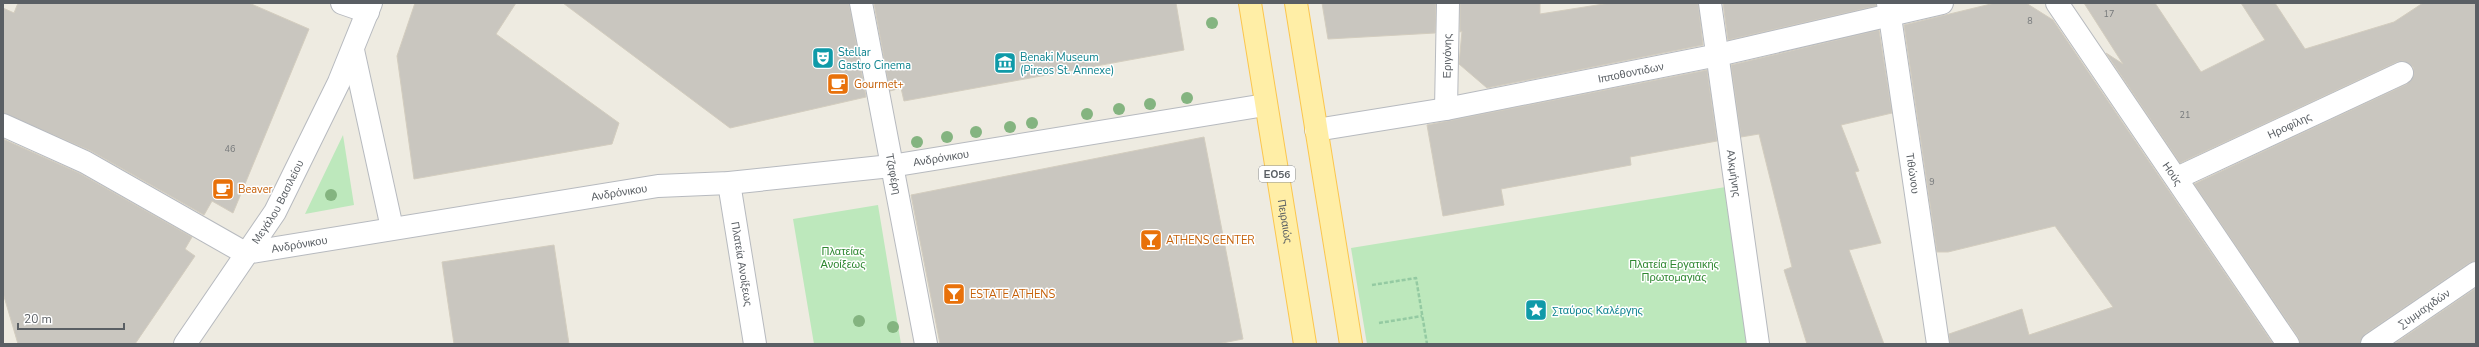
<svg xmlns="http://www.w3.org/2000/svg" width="2479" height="347" font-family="'Nunito Sans',sans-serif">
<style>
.green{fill:#bde8bc}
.building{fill:#c9c6bf;stroke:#d3cdbf}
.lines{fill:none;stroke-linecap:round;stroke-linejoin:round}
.minor-casing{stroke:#b7babf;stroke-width:24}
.tertiary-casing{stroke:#b7babf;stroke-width:24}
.primary-casing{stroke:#fbc64e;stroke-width:24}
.path{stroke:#94caa2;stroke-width:2.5;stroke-dasharray:4 2;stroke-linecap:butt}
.minor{stroke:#fff;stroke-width:22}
.tertiary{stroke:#fff;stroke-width:22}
.primary{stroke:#ffeea6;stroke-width:22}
.tree{fill:#84b480}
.labels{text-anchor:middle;stroke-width:3;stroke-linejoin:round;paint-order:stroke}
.number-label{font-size:9px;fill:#76797b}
.shield{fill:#fff;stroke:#8c8f92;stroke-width:1}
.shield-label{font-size:10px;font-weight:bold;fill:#5a5f64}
.culture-label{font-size:11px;fill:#0d838f;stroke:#fff;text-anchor:start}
.street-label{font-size:11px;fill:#5a5f64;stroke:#fff}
.food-label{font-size:11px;fill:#c56008;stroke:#fff;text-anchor:start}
.park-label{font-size:11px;fill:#2e8730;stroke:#fff}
</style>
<rect width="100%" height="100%" fill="#eeebe1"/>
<path class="green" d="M 343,135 L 354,205 L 305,214 Z
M 1738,185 L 1759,344 L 1367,344 L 1351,248 Z
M 878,205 L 901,344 L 814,344 L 793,219 Z"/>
<path class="building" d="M 18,3 L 249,3 L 309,29 L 233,213 L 212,201 L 204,215 L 91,151 L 3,113 L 3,8 L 14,13 Z
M 415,3 L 516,3 L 496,34 L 619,123 L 612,144 L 414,179 L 397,56 Z
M 563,3 L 849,3 L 866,97 L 730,128 Z
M 874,3 L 1176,3 L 1184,50 L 904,101 L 901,88 L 890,91 Z
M 1322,3 L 1436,3 L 1435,33 L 1328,39 Z
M 1460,3 L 1540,3 L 1540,14 L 1610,3 L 1698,3 L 1703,45 L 1487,88 L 1459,64 L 1462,31 L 1460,32 Z
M 1723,3 L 1876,3 L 1876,6 L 1728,40 Z
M 1995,3 L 2026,3 L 2053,20 L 2273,344 L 1950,344 L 1949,334 L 2022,309 L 2029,335 L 2113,307 L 2055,226 L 1948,252 L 1937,252 L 1904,25 Z
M 2084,3 L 2155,3 L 2201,72 L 2265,40 L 2241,3 L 2275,3 L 2305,49 L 2394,22 L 2423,3 L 2476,3 L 2476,261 L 2469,263 L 2365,334 L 2360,344 L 2300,344 L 2298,337 L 2194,184 L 2407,84 L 2414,74 L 2413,67 L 2403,61 L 2397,62 L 2180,163 L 2106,53 L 2123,64 Z
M 1879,30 L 1892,113 L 1841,125 L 1859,171 L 1855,172 L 1881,243 L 1849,250 L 1884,344 L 1807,344 L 1784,270 L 1792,267 L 1759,134 L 1741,137 L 1731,65 Z
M 1707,70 L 1717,141 L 1630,157 L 1631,165 L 1501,189 L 1504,205 L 1443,216 L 1427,125 Z
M 1204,137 L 1243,339 L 1217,344 L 940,344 L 911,195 Z
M 3,139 L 79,173 L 192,237 L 185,249 L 195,256 L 135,344 L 18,344 L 3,293 Z
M 554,245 L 569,344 L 454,344 L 442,262 Z
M 2476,288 L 2476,344 L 2394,344 Z"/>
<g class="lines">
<g class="minor-casing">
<g id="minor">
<path d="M 342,3 L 368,12"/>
<path id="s1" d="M 861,3 L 926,344"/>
<path id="s2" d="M 1710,3 L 1758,344"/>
<path id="s3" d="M 1888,3 L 1938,344"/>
<path d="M 353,50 L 392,228"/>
<path id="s4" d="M 1446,109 L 1448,3"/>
<path id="s5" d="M 3,125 L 85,162 L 245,253 L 658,186 L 729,183 L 891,166 L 1265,105"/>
<path id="s6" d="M 1316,130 L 1446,109 L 1718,55 L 1942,3"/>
<path id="s7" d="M 2177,178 L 2402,73"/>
<path id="s8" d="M 729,183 L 755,344"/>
<path id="s9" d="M 185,344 L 275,212 L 339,82 L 371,3"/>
<path id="s10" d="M 2372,344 L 2476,273"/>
</g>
</g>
<g class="tertiary-casing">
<g id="tertiary">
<path id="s11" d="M 2057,3 L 2288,344"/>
</g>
</g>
<g class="primary-casing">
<g id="primary">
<path id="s12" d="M 1250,3 L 1305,344"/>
<path d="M 1296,3 L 1351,344"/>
</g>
</g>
<path class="path" d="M 1372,285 L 1416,278 L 1427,344
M 1379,323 L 1422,316"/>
<use href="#minor" class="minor"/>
<use href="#tertiary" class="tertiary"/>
<use href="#primary" class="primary"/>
</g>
<g class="tree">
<circle cx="1212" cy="23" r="6"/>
<circle cx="1187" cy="98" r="6"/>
<circle cx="1150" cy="104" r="6"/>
<circle cx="1119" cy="109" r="6"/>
<circle cx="1087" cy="114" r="6"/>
<circle cx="1032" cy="123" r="6"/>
<circle cx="1010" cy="127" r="6"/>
<circle cx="976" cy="132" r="6"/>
<circle cx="947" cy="137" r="6"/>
<circle cx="917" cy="142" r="6"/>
<circle cx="331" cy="195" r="6"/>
<circle cx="859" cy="321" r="6"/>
<circle cx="893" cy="327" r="6"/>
</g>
<defs>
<g id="theatre-square" transform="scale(1.15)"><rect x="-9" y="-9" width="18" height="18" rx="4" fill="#0f9aa8" stroke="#fff"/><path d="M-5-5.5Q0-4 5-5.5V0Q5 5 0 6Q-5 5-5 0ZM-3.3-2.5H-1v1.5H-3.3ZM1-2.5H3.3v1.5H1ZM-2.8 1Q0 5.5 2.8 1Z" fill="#fff"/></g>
<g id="museum-square" transform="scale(1.15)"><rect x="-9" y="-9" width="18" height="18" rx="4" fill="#0f9aa8" stroke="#fff"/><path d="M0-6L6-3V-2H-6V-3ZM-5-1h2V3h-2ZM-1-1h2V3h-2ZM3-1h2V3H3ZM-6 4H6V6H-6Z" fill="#fff"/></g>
<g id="cafe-square" transform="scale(1.15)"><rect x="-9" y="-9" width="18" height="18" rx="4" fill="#e8710a" stroke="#fff"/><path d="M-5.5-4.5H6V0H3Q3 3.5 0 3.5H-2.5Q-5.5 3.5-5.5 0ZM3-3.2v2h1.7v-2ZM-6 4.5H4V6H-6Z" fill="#fff"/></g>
<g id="bar-square" transform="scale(1.15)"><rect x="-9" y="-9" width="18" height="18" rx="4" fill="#e8710a" stroke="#fff"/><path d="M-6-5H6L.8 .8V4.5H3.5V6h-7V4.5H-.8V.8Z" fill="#fff"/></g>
<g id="sight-square" transform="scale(1.15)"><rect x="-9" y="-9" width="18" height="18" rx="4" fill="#0f9aa8" stroke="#fff"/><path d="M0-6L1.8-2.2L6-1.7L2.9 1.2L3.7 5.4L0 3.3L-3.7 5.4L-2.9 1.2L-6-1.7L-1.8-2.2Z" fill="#fff"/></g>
</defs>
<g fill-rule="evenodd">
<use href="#theatre-square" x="823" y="58"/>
<use href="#museum-square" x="1005" y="63"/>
<use href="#cafe-square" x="838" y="84"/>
<use href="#cafe-square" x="223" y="189"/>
<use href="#bar-square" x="1151" y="240"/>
<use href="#bar-square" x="954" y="294"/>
<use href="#sight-square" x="1536" y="310"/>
</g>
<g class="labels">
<g class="number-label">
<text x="2109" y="17">17</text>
<text x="2030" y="24">8</text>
<text x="2185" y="118">21</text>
<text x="230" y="152">46</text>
<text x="1932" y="185">9</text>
</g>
<rect class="shield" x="1259" y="166" width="36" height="16" rx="3"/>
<g class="shield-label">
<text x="1277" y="178">ΕΟ56</text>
</g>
<g class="culture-label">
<text x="838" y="56">Stellar<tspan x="838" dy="13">Gastro Cinema</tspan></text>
<text x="1020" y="61">Benaki Museum<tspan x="1020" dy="13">(Pireos St. Annexe)</tspan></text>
<text x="1552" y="314">Σταύρος Καλέργης</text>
</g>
<g class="street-label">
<text dy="4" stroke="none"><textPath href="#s4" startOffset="53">Εριγόνης</textPath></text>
<text dy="4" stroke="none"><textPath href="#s6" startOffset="320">Ιπποθοντιδων</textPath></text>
<text dy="4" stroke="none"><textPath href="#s7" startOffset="124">Ηροφίλης</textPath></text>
<text dy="4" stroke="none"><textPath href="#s5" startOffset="977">Ανδρόνικου</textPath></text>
<text dy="4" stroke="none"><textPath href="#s2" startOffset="172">Αλκμήνης</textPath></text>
<text dy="4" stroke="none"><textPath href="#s3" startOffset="172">Τιθώνου</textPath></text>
<text dy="4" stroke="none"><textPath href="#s11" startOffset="206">Ηούς</textPath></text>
<text dy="4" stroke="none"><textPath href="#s1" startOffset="174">Τζαφέρη</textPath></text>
<text dy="4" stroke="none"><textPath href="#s5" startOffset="653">Ανδρόνικου</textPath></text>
<text dy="4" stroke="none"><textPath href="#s9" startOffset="170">Μεγάλου Βασιλείου</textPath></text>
<text dy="4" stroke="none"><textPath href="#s12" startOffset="221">Πειραιώς</textPath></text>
<text dy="4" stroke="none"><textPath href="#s5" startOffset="329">Ανδρόνικου</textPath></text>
<text dy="4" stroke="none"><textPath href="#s8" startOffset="82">Πλατεία Ανοίξεως</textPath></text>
<text dy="4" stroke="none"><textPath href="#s10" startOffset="63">Συμμαχιδών</textPath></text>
</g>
<g class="food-label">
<text x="854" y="88">Gourmet+</text>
<text x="238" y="193">Beaver</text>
<text x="1166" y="244">ATHENS CENTER</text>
<text x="970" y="298">ESTATE ATHENS</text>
</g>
<g class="park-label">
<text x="843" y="255">Πλατείας<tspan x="843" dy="13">Ανοίξεως</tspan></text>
<text x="1674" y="268">Πλατεία Εργατικής<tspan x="1674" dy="13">Πρωτομαγιάς</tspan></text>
</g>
</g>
<rect width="2479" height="347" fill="none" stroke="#5a5f64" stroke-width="8"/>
<path d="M18 323v6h106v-6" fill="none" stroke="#5a5f64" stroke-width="2"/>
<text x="24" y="323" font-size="12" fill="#5a5f64" stroke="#ffffff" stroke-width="3" paint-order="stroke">20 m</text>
</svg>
